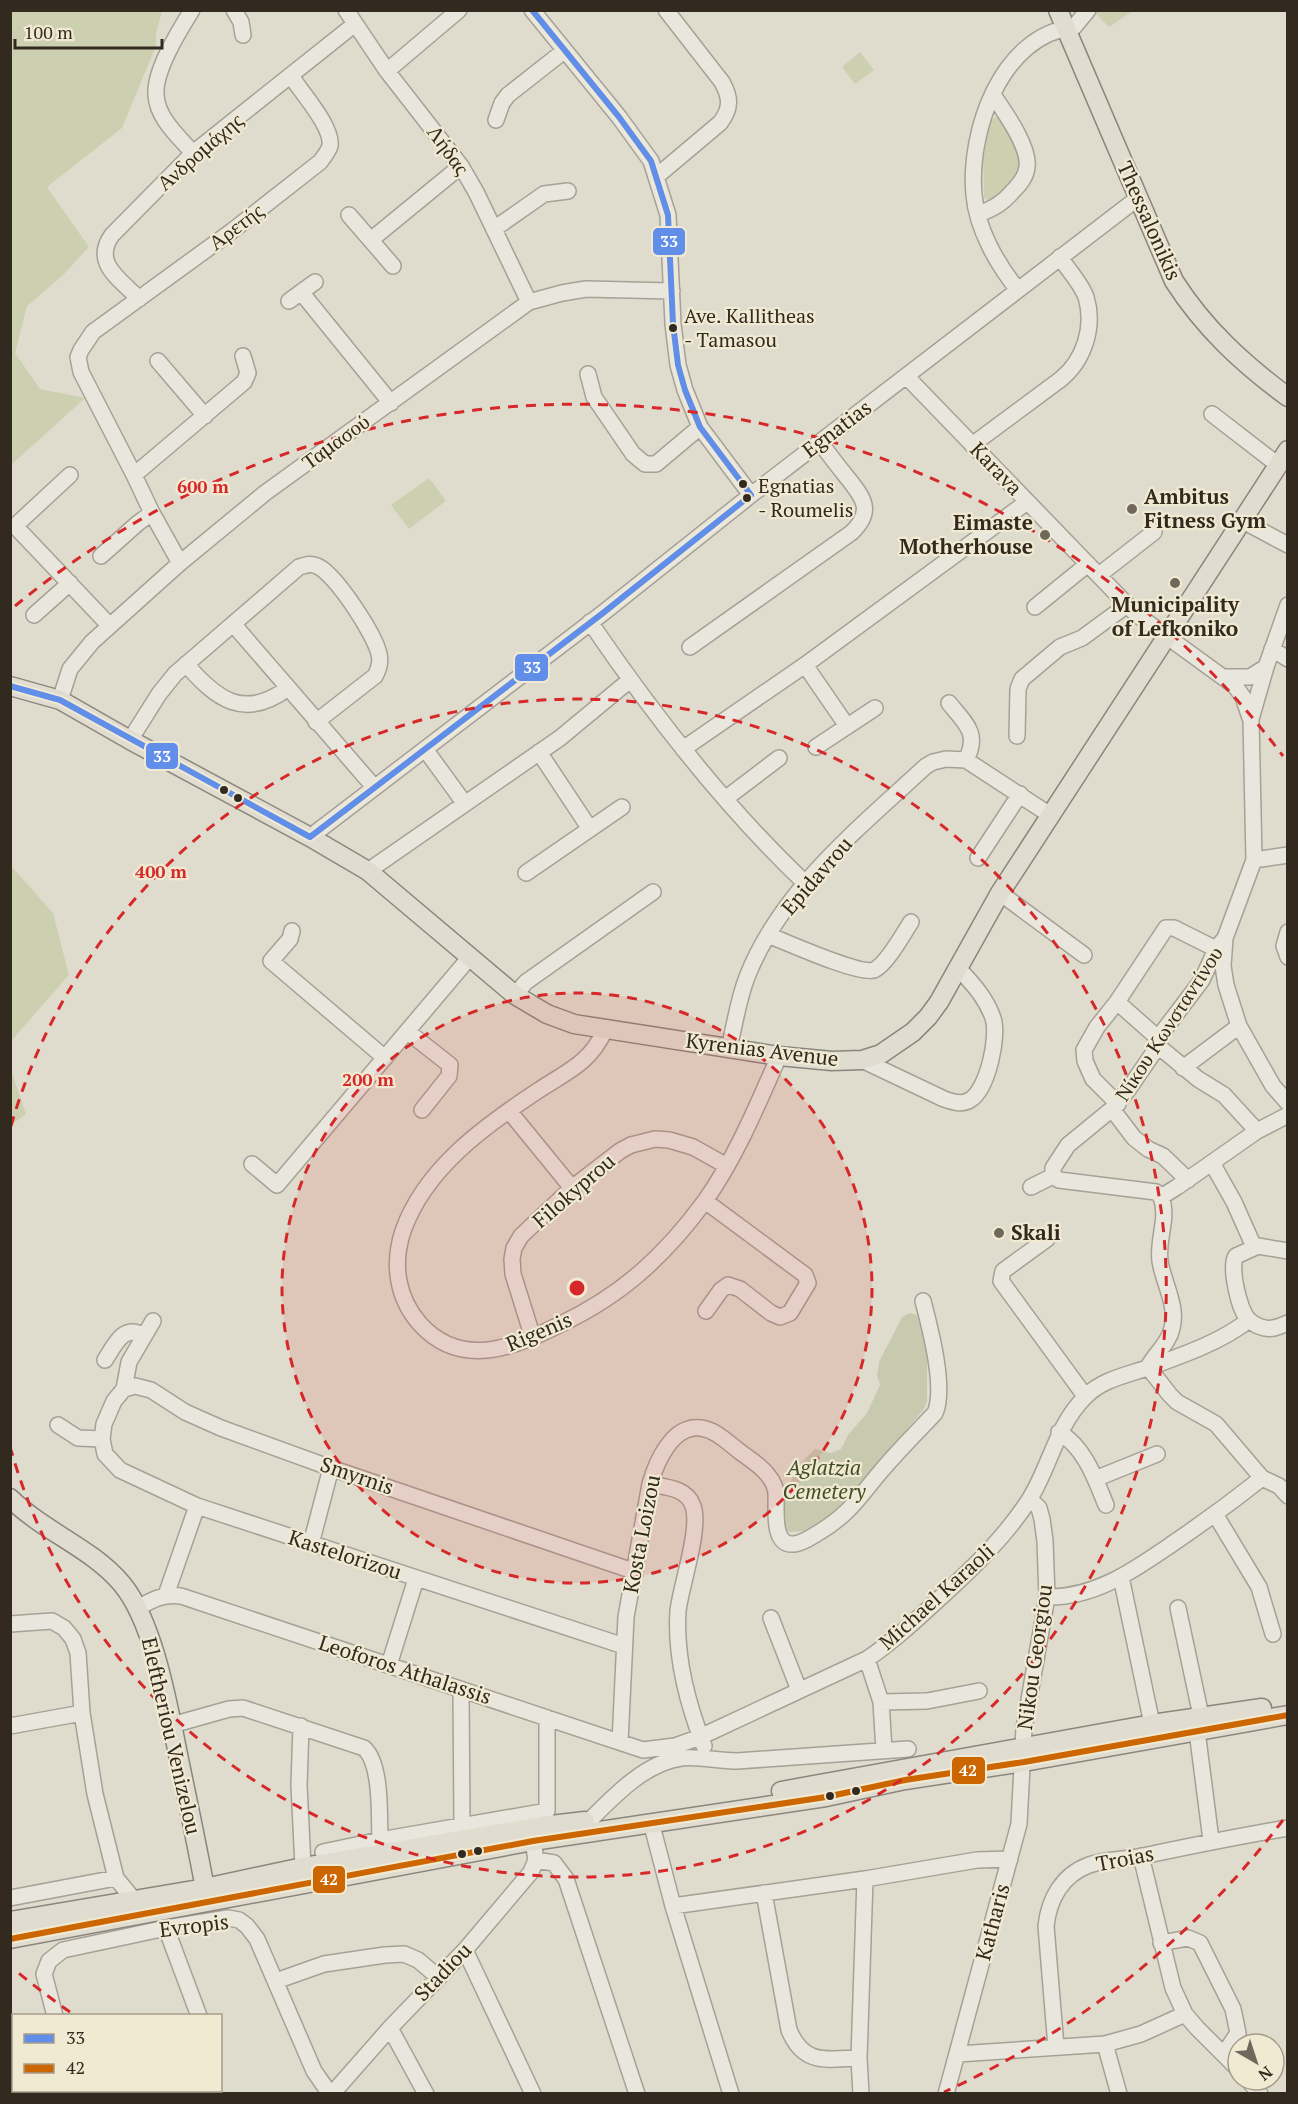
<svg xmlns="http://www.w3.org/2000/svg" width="1298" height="2104" font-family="'PT Serif',serif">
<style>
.green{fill:#cdcfb1}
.cemetery{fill:#c8cab0}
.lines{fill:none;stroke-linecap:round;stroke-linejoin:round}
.minor-casing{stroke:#a5a196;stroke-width:18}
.major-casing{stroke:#8b867d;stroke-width:21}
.minor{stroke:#e9e6dd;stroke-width:15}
.major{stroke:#e0dcd0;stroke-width:18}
.bus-1-casing{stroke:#f1ead3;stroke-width:10}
.bus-2-casing{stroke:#f1ead3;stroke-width:10}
.bus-1{stroke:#618ee9;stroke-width:6}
.bus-2{stroke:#c60;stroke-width:6}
.ring{fill:none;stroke:#d62828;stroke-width:3;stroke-dasharray:10 8}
.bus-dot{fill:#332a1f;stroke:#f1ead3;stroke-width:2}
.poi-dot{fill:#70685c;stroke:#f1ead3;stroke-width:2}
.labels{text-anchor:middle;stroke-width:4.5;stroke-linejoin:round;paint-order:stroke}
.bus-label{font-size:20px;fill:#332a1f;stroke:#f1ead3;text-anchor:start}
.street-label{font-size:21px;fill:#332a1f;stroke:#f1ead3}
.poi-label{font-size:21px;font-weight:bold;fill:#332a1f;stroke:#f1ead3;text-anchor:start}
.park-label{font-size:21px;font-style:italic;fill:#414d28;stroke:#f1ead3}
.centre{fill:#d62828;stroke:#f1ead3;stroke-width:3}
.ring-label{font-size:18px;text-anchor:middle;font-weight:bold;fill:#d62828;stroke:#f1ead3;stroke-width:4.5;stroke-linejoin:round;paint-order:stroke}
.line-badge{stroke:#f1ead3;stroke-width:2}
.badge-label{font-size:16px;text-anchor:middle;font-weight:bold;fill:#fff}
</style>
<rect width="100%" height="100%" fill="#e0dccd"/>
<path class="green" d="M 11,10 L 162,11 L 156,34 L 156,46 L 122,128 L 47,187 L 89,247 L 62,276 L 27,306 L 15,353 L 40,389 L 85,398 L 11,465 Z
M 1095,10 L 1133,11 L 1109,27 L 1094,12 Z
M 860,52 L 874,70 L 855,84 L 842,67 Z
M 999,115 L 1021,155 L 1021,174 L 992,205 L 984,197 L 983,160 L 990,121 Z
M 429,478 L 446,501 L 409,529 L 391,505 Z
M 11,866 L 53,913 L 69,975 L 11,1041 Z
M 11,1070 L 26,1114 L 11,1125 L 10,1125 Z"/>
<path class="cemetery" d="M 910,1313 L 917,1315 L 927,1353 L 927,1401 L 924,1409 L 848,1498 L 827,1518 L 804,1531 L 790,1532 L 780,1526 L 781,1500 L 785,1495 L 793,1497 L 797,1491 L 789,1486 L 796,1468 L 815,1449 L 831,1453 L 841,1449 L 848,1435 L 867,1413 L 880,1385 L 877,1376 L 879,1362 L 902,1317 Z"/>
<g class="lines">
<g class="minor-casing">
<path id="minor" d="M 192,10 C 179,31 154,71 156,95 C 157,118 179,137 193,153
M 234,10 L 241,22 L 243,35
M 346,10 L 387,71 L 461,166 L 476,192 L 529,302
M 532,10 L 619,117 L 651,161 L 668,215 L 673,324 L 678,365 L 685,390 L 700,427 L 751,495
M 387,71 L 459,10
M 496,120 L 502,103 L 508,95 L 564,51
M 657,176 L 720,123 C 731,109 731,98 722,82 L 666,10
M 978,214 C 993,209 1003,203 1013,191 C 1020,184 1026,177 1027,167 C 1030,147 1004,111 993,95
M 349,215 L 393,266
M 494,229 L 544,194 L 568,191
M 372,239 L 461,166
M 1018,290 C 997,264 977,229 974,195 C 968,132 1001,35 1074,27 L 1088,10
M 301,292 L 391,403
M 139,299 C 120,279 92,263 112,235 L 193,153 L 355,24
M 289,301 L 315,282
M 158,361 L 205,416
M 588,374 L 594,397 L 633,454 L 645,464 L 656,464 L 700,427
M 906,376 L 1136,614 L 1235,686 L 1243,697 L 1250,718
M 1212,414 L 1278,465
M 972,445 L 1061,379 C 1084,360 1095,327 1086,297 C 1081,283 1068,270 1060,257
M 70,475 L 15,526 L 109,625
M 134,475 L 244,382 L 248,373 L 243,356
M 1243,521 L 1288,545
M 101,556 L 138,523 L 152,513
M 180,563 L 152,513 L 134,475 L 81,372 L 78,357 L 81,350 L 93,332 L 232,231 L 320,162 C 324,157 328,152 330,146 C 333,127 301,92 291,76
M 1099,575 L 1154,532
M 1035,607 L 1088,564
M 34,615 L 70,583
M 590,622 C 654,716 723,805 805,883
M 234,625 L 374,787
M 690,647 L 851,533 C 875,511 863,497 846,476 C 837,465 828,453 820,442
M 1272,649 L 1288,659
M 186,664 C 216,699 244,721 288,688
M 805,665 L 847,726
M 1224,677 L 1250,677 L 1266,667
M 60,700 L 70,669 L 92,642 L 180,563 L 265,493 L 529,302 L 562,293 L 586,289 L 672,291
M 949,703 C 965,723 980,733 966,760
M 1017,736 L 1018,689 L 1022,679 L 1060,647 L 1082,638 L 1127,605
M 130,740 L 159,694 L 175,674 L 299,567 C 306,565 310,563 317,566 C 335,573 375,635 379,654 C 381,662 379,669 375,676 L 316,722
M 816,747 L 875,708
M 425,749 L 465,804
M 683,749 L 805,665 L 1027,502
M 539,752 L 590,829
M 725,799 L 779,758
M 310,837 L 603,613 L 751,495 L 1138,198
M 978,858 L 1020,794
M 1254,860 L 1288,855
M 368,871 L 560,738 L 630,680
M 526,873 L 622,807
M 1000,893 L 1084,955
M 292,931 L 290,939 L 271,961 L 385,1058
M 1288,932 L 1284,946 L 1288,957
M 768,935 C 786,942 859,975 874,970 C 886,965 904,933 911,922
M 1225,938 L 1223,966 L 1226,985 L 1239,1026 L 1273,1086 L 1288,1103
M 515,995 L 526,982 L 653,892
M 1117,1002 L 1159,1039
M 605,1030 C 590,1063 568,1071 539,1090 C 486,1125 425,1168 403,1231 C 392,1264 397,1298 420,1324 C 462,1370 515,1347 561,1324 C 590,1310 617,1293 641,1272 C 665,1251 686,1227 705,1201 C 736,1157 757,1106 779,1056
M 408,1032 L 450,1065 L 449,1076 L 422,1110
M 1158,1046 L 1198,1079 L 1224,1095 L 1257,1131
M 729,1048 C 735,1024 738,1000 747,977 C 781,890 859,828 926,766 L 933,762 L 946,759 L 966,760 L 1050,815
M 862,1060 L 944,1099 C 953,1102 962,1105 970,1100 C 988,1089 999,1036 993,1018 C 986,998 973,984 959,969
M 1183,1068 L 1239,1026
M 1118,1104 L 1093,1079 L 1085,1061 L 1084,1050 L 1097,1027 L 1117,1002 L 1166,928 L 1174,928 L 1216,949
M 1112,1109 L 1134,1138 L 1148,1149 L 1163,1156 L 1188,1180
M 509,1111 L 572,1188
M 1212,1163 L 1234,1202 L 1254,1247
M 252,1164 L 277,1185 L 470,957
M 1053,1176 L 1053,1168 L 1068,1145 L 1112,1109 L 1128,1090 L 1158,1046 L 1161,1034 L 1202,980 L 1216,949 L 1225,938 L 1254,860 L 1251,719 L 1266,667 L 1288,605
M 1053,1176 L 1059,1180 L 1156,1192 L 1161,1197
M 1031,1187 L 1053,1176
M 1161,1197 L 1177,1187 L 1257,1131 L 1288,1115
M 705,1201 L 805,1275 L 808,1283 L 790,1313 L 780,1317 L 771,1313 L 740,1289 L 728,1285 L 721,1290 L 706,1311
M 1047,1239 L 1003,1271 L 1001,1281 L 1085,1396
M 1288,1251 L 1258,1246 L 1236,1256 C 1229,1266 1239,1310 1248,1319 C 1252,1323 1259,1327 1265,1328 C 1273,1330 1280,1326 1288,1323
M 533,1338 L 513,1274 L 512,1259 L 514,1248 L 521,1236 L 572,1188 L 620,1151 L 631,1145 L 655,1139 L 669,1140 L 693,1147 L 727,1166
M 105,1360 C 115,1345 123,1323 144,1336
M 1148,1367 L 1170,1395 L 1177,1402 L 1216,1424 L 1262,1478 L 1279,1486 L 1288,1496
M 1148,1367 C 1155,1353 1169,1344 1172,1328 C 1178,1306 1163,1282 1160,1261 C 1157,1239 1169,1218 1161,1197
M 124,1389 L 129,1362 L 153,1321
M 58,1425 L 78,1438 L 102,1439
M 1059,1432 C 1085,1448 1095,1478 1106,1505
M 1095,1479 L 1157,1454
M 650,1484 C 666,1487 687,1488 693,1506 C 701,1529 681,1585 678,1611 C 675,1656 688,1705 704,1746
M 1215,1514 L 1259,1587 L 1273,1634
M 311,1544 L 331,1468
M 1121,1577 L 1152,1724
M 166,1595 L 197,1506
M 1047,1597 C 1095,1598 1134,1570 1172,1544 C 1203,1523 1233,1501 1262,1478
M 138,1608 C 153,1599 163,1594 181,1596 L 643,1750 L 675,1746 L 700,1737 L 867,1659 C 894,1641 917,1619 940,1598 C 973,1568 1005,1537 1029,1500 C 1050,1467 1056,1426 1085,1397 C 1102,1379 1128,1375 1150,1367 C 1183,1355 1221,1342 1249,1320
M 1178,1608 L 1201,1716
M 771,1618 L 799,1690
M 10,1624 L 52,1621 L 64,1628 L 73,1639 L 78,1653 L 82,1713 L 95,1794 L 116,1878 L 134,1900
M 624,1646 L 197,1506 L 120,1470 L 105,1454 L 102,1439 L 104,1424 L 114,1401 L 124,1389 L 135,1386 L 151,1390 L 185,1412 L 221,1428 L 331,1468 L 633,1571
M 867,1659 L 881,1702 L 884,1750
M 389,1665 L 416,1579
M 461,1689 L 462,1826
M 881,1702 L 927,1701 L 979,1691
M 172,1725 L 229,1709 L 243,1708 L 364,1748 C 382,1764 379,1816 380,1840
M 10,1726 L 82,1713
M 301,1726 L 299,1785 L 303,1867
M 1197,1731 L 1211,1840
M 620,1742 L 626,1617 L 650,1484 C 656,1463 672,1424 701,1428 C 716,1430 727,1442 739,1451 C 748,1458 760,1465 767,1474 C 772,1480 776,1487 776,1494 C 777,1508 771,1546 794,1544 C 803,1543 811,1537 818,1533 C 850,1514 859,1497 882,1470 C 899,1450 917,1432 935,1413 C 946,1388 930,1328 923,1301
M 590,1820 C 614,1796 645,1763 681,1758 C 698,1756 719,1761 737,1761 L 908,1749
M 651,1822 L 673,1906 L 731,2094
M 323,1852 L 380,1840 L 547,1811 L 547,1718
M 1141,1856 L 1173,1988 L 1185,2014 L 1197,2028 L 1238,2069
M 536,1860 L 554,1863 L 566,1879 L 637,2094
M 764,1893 L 789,2030 C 804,2066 827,2059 859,2058
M 10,1898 L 116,1878
M 673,1906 L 865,1879 L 977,1860 L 1010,1859
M 166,1928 L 199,2016
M 1161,1943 L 1188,1938 L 1200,1943 L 1233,2009 L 1238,2033 L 1224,2054
M 465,1950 L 533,2094
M 276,1981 L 324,1964 L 385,1955 L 404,1954 L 418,1960 L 438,1977
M 55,2016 L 44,1974 L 49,1961 L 63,1950 L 166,1928 L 228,1918 L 239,1920 L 247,1926 L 257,1939 L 314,2071 L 330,2094
M 390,2028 L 426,2094
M 1105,2044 L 1119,2094
M 1056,2047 L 1046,1926 C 1049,1899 1062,1875 1089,1865 C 1106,1859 1125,1860 1143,1856 C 1191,1846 1239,1836 1288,1828
M 958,2054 L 1105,2044 L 1141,2034 L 1185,2014
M 10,2071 L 14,2070
M 1248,2080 L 1260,2094
M 78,2090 L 79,2094
M 172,2090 L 173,2094
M 187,2094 L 193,2090
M 332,2094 L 390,2028 L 465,1950 L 531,1872 L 536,1860 L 533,1841
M 861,2094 L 859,2058 L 865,1879
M 946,2094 L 1019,1824 L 1024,1728 L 1047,1597 L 1045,1541 L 1042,1519 L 1039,1508 L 1030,1499"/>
</g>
<g class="major-casing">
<path id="major" d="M 1058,10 L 1174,281 C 1204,328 1243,364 1288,397
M 10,686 L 60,700 L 130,740 L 310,837 L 368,871 L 515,995 L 547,1014 L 574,1024 L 779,1056 L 832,1061 L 862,1060 L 881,1054 L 913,1032 L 928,1017 L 939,1002 L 1000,893 L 1288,450
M 10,1498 C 44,1532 92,1548 122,1584 C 156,1625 170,1717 181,1769 C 190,1812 199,1856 207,1899
M 781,1791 L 1152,1724 L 1262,1708
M 10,1921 L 205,1888 L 303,1867 L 542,1826 L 585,1821
M 10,1939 L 533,1841 L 826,1797 L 905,1780 L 1024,1762 L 1288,1715"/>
</g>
<use href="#minor" class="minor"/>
<use href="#major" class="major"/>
<g class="bus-1-casing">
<path id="bus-1" d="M 532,10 L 619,117 L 651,161 L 668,215 L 673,324 L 678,365 L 685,390 L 700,427 L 751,495
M 10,686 L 60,700 L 310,837
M 310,837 L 603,613 L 751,495"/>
</g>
<g class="bus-2-casing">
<path id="bus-2" d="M 10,1939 L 533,1841 L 826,1797 L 905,1780 L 1024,1762 L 1288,1715"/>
</g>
<use href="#bus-1" class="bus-1"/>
<use href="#bus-2" class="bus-2"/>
</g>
<circle cx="577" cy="1288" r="295" fill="#d62828" fill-opacity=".12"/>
<g class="ring">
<circle cx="577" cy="1288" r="295"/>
<path d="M11 1126A589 589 0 1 1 11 1450"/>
<path d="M1283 1820A884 884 0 0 1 944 2092M70 2012A884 884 0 0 1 15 1970M15 606A884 884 0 0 1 1283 756"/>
</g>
<g class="bus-dot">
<circle cx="673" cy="328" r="5"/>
<circle cx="743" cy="484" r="5"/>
<circle cx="747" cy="498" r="5"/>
<circle cx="224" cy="790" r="5"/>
<circle cx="238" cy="798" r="5"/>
<circle cx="856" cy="1791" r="5"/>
<circle cx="830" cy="1796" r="5"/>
<circle cx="478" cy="1851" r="5"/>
<circle cx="462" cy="1854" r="5"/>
</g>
<g class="poi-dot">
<circle cx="1132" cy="509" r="6"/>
<circle cx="1045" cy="535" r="6"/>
<circle cx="1175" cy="583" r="6"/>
<circle cx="999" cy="1233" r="6"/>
</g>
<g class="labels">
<g class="bus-label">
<text x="684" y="323">Ave. Kallitheas<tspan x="684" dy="24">- Tamasou</tspan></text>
<text x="758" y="493">Egnatias<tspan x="758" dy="24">- Roumelis</tspan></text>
</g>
<g class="street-label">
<text transform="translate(448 150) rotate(54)" y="7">Λήδας</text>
<text transform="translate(200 152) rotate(-41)" y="7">Ανδρομάχης</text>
<text transform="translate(1149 221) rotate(66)" y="7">Thessalonikis</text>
<text transform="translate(236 227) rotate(-37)" y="7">Αρετής</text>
<text transform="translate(837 429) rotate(-37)" y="7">Egnatias</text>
<text transform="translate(336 442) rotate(-36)" y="7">Ταμασού</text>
<text transform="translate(996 469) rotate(46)" y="7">Karava</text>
<text transform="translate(817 876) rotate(-49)" y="7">Epidavrou</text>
<text transform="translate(1169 1024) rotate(-57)" y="7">Νίκου Κωνσταντίνου</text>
<text transform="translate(762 1050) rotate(7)" y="7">Kyrenias Avenue</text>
<text transform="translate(574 1191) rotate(-41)" y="7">Filokyprou</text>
<text transform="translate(539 1332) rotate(-23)" y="7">Rigenis</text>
<text transform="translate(357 1476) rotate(19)" y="7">Smyrnis</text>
<text transform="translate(642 1534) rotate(-79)" y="7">Kosta Loizou</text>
<text transform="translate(345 1555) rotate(18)" y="7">Kastelorizou</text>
<text transform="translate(937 1597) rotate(-42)" y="7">Michael Karaoli</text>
<text transform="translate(1035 1657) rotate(-82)" y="7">Nikou Georgiou</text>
<text transform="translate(405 1670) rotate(18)" y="7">Leoforos Athalassis</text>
<text transform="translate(171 1736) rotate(77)" y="7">Eleftheriou Venizelou</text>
<text transform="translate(1125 1859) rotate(-11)" y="7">Troias</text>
<text transform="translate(993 1922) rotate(-75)" y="7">Katharis</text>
<text transform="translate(194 1926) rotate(-7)" y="7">Evropis</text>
<text transform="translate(443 1972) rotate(-46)" y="7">Stadiou</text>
</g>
<g class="poi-label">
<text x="1144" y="504">Ambitus<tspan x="1144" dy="24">Fitness Gym</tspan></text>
<text x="1033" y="530" text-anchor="end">Eimaste<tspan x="1033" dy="24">Motherhouse</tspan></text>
<text x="1175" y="612" text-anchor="middle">Municipality<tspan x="1175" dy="24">of Lefkoniko</tspan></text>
<text x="1011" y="1240">Skali</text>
</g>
<g class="park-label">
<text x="824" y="1475">Aglatzia<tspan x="824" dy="24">Cemetery</tspan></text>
</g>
</g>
<circle cx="577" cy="1288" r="9" class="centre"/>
<g class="ring-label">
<text x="203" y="493">600 m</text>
<text x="161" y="878">400 m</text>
<text x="368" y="1086">200 m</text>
</g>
<g class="line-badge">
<rect x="652" y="227" width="34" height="29" rx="6" fill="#618ee9"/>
<rect x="514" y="653" width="35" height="29" rx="6" fill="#618ee9"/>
<rect x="145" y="742" width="34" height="28" rx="6" fill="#618ee9"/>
<rect x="951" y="1756" width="35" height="29" rx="6" fill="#c60"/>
<rect x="312" y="1865" width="34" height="29" rx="6" fill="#c60"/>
</g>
<g class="badge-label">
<text x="669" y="247">33</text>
<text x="532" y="673">33</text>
<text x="162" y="762">33</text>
<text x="968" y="1776">42</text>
<text x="329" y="1885">42</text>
</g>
<rect width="1298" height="2104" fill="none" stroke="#332a1f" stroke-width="24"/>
<rect x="12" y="2014" width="210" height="78" fill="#f1ead3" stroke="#a59d8b" stroke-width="1.5"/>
<rect x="24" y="2034" width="30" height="9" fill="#618ee9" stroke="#a59d8b" stroke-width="1.5"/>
<text x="66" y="2044" font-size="18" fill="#332a1f">33</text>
<rect x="24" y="2064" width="30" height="9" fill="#cc6600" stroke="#a59d8b" stroke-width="1.5"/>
<text x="66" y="2074" font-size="18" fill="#332a1f">42</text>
<g transform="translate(1256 2062) rotate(141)"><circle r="28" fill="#f1ead3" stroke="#a59d8b" stroke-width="1.5"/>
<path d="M0-4.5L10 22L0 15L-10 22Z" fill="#70685c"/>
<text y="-9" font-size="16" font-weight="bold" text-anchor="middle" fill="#332a1f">N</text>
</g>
<path d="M15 39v9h147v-9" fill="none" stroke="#332a1f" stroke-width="3"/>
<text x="24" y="39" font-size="18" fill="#332a1f" stroke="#f1ead3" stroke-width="4.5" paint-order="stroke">100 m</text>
</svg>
